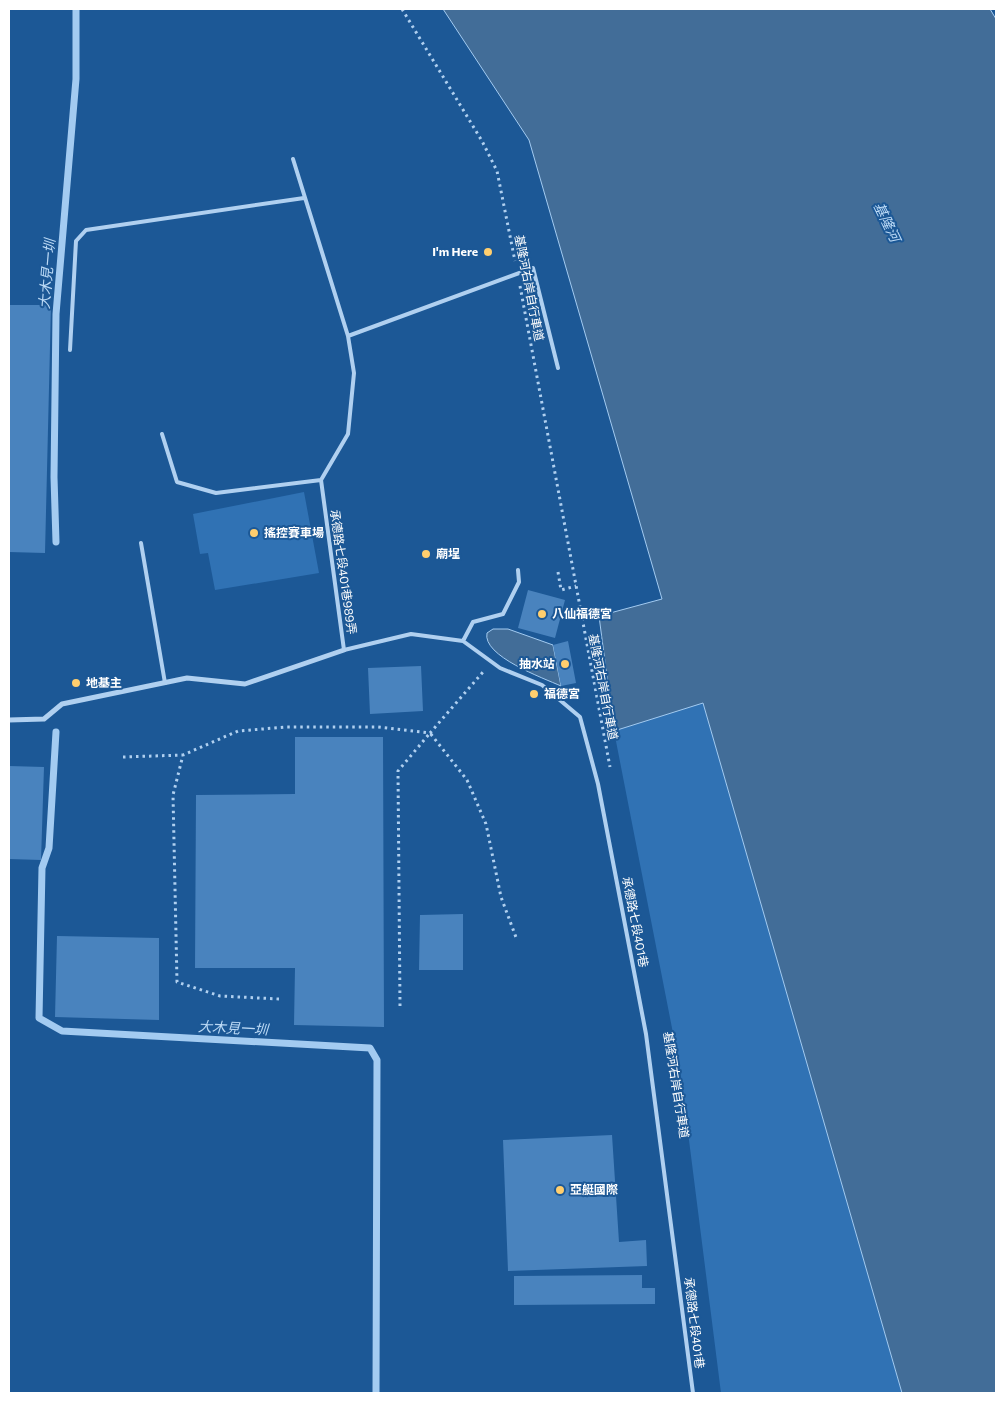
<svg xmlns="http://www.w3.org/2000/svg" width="1005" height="1402" font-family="Commissioner,'Noto Sans TC',sans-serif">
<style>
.green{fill:#3072b4}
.water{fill:#426d98;stroke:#a3cbf1}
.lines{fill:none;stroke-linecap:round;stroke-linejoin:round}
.stream{stroke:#a3cbf1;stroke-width:7}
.building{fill:#4983be}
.path{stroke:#b0d0f0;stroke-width:3;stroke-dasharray:2.5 4;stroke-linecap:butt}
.service{stroke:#b0d0f0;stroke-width:4}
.minor{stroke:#b0d0f0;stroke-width:5}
.poi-dot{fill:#ffce6e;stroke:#1c5896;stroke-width:2}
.labels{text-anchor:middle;stroke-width:4;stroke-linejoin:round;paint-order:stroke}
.poi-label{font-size:12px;font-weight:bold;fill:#fff;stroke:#1c5896;text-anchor:start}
.street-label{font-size:12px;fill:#fff;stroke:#1c5896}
.water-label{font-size:14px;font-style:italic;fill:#bcdaf6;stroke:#1c5896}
</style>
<rect width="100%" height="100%" fill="#1c5896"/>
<path class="green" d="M 304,492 L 319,573 L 215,590 L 208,553 L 200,554 L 193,514 Z
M 703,702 L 902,1393 L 721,1393 L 680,1069 L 614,731 Z"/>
<path class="water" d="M 443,9 L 990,9 L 996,19 L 996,1393 L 902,1393 L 703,703 L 614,731 L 599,616 L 662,599 L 529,140 Z
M 493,629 L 508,629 L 553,645 L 561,686 C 543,678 482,656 487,633 Z"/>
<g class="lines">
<path class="stream" d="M 56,542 L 54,477 L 56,314 L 76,79 L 76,9
M 56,732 L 49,848 L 42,868 L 39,1018 L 62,1031 L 370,1048 L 377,1060 L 376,1393"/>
</g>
<path class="building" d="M 9,305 L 51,305 L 45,553 L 9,552 Z
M 528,590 L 565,600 L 555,638 L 518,628 Z
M 568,641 L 576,683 L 561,686 L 553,645 Z
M 421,666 L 423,711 L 370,714 L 368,668 Z
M 295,737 L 383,737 L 384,1027 L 294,1025 L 295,968 L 195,968 L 196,795 L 295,794 Z
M 9,766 L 44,767 L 41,860 L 9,859 Z
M 463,914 L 463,970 L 419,970 L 420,915 Z
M 57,936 L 159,938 L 159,1020 L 55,1017 Z
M 612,1135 L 619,1242 L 646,1240 L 647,1266 L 508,1271 L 503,1140 Z
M 642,1275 L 642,1288 L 655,1288 L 655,1304 L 514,1305 L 514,1276 Z"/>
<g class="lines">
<path class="path" d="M 402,9 L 482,141 L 497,171 L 515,261
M 520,286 L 610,767
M 558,572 L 561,590 L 576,586
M 123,757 L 183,755
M 279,999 L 220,996 L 177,982 L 173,795 L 183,755 L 238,731 L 287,727 L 378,727 L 430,733 L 483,672
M 400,1006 L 398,771 L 430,733 L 467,780 L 486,824 L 501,897 L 517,940"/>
<path class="service" d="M 293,159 L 348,336
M 70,350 L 76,241 L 86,230 L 304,198
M 558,368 L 533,268 L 348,336 L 354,373 L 348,434 L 321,480 L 344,650 L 411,634 L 463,641 L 500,668 L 542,685 L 580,717 L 598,784 L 646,1034 L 693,1393
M 162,434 L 177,482 L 216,493 L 321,480
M 141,543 L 165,683
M 463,641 L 473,622 L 503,614 L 519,582 L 518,570"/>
<path class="minor" d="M 9,720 L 44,719 L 62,704 L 187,678 L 245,684 L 344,650"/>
</g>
<g class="poi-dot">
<circle cx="488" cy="252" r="5"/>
<circle cx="254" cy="533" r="5"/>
<circle cx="426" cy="554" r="5"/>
<circle cx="542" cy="614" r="5"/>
<circle cx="565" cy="664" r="5"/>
<circle cx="76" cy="683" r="5"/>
<circle cx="534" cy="694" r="5"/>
<circle cx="560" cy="1190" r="5"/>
</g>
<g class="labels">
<g class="poi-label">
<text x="478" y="256" text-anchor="end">I'm Here</text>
<text x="264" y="537">搖控賽車場</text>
<text x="436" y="558">廟埕</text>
<text x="552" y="618">八仙福德宮</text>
<text x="555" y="668" text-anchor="end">抽水站</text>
<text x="86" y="687">地基主</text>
<text x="544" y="698">福德宮</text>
<text x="570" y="1194">亞艇國際</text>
</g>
<g class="street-label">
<text transform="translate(529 288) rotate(79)" y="4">基隆河右岸自行車道</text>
<text transform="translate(343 572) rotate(82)" y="4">承德路七段401巷989弄</text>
<text transform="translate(603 687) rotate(79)" y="4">基隆河右岸自行車道</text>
<text transform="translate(635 922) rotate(79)" y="4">承德路七段401巷</text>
<text transform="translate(676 1085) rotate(81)" y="4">基隆河右岸自行車道</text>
<text transform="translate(694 1323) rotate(83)" y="4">承德路七段401巷</text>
</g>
<g class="water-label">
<text transform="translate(887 222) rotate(64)" y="5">基隆河</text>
<text transform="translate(47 274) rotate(-85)" y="5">大木見一圳</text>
<text transform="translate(233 1028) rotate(3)" y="5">大木見一圳</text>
</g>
</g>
<rect width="1005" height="1402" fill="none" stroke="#ffffff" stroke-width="20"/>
</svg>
